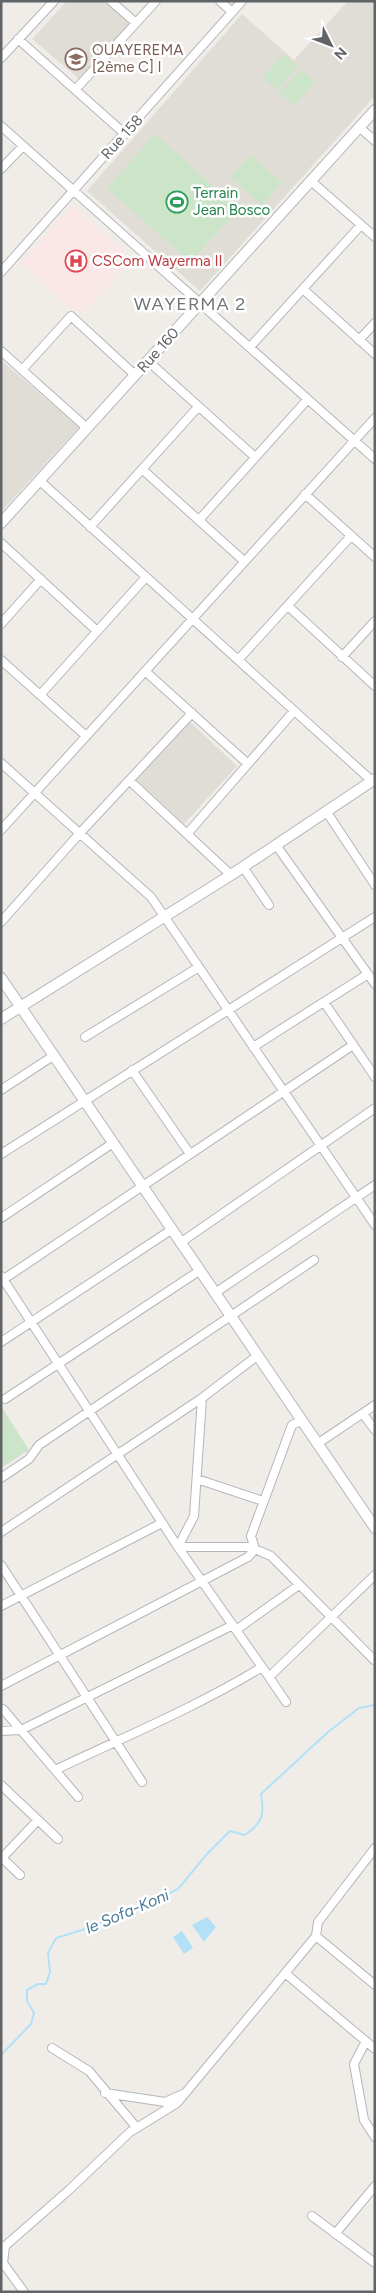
<svg xmlns="http://www.w3.org/2000/svg" width="376" height="2293" font-family="Figtree,sans-serif">
<style>
.education{fill:#e0ddd7}
.medical{fill:#fae8e8}
.green{fill:#cce4c8}
.water{fill:#b2e1f7}
.lines{fill:none;stroke-linecap:round;stroke-linejoin:round}
.stream{stroke:#b2e1f7;stroke-width:2}
.street-casing{stroke:#b3b6b9;stroke-width:10}
.secondary-casing{stroke:#b4b8bb;stroke-width:12}
.street{stroke:#fff;stroke-width:8}
.secondary{stroke:#fff;stroke-width:10}
.labels{text-anchor:middle;stroke-width:5;stroke-linejoin:round;paint-order:stroke}
.education-label{font-size:15px;fill:#785e54;stroke:#fff;text-anchor:start}
.street-label{font-size:15px;fill:#606467;stroke:#fff}
.leisure-label{font-size:15px;fill:#27864d;stroke:#fff;text-anchor:start}
.health-label{font-size:15px;fill:#be3a42;stroke:#fff;text-anchor:start}
.water-label{font-size:16px;font-style:italic;fill:#487897;stroke:#fff}
.quarter-label{font-size:18px;letter-spacing:1px;fill:#717679;stroke:#fff}
</style>
<rect width="100%" height="100%" fill="#f0ede9"/>
<path class="education" d="M 67,1 L 107,1 L 131,22 L 79,79 L 32,39 Z
M 348,1 L 375,1 L 375,96 L 200,291 L 87,191 L 242,14 L 294,60 Z
M 1,360 L 79,427 L 1,512 Z
M 188,720 L 237,766 L 184,824 L 137,780 Z"/>
<path class="medical" d="M 73,205 L 133,259 L 80,317 L 20,263 Z"/>
<path class="green" d="M 284,54 L 298,66 L 277,90 L 263,77 Z
M 301,70 L 315,82 L 294,106 L 279,93 Z
M 155,134 L 239,209 L 190,262 L 107,188 Z
M 251,155 L 282,183 L 262,205 L 230,177 Z
M 1,1406 L 29,1450 L 1,1468 Z"/>
<path class="water" d="M 207,1917 L 216,1927 L 204,1942 L 192,1925 Z
M 182,1931 L 193,1948 L 184,1954 L 173,1937 Z"/>
<g class="lines">
<path class="stream" d="M 1,2055 L 31,2024 L 34,2013 L 27,2001 L 27,1990 L 38,1984 L 46,1984 L 50,1972 L 48,1953 L 56,1938 L 85,1929 L 150,1903 L 178,1889 L 207,1854 L 230,1831 L 245,1835 C 262,1823 265,1815 261,1794 L 328,1732 L 359,1708 L 375,1705"/>
<g class="street-casing">
<path id="street" d="M 111,1 L 136,23
M 220,1 L 232,12
M 18,39 L 125,134
M 1,58 L 54,1
M 76,89 L 156,1
M 1,126 L 375,459
M 359,127 L 375,141
M 1,169 L 23,146
M 311,181 L 375,237
M 1,272 L 242,1
M 303,289 L 375,354
M 359,340 L 375,323
M 250,347 L 361,225
M 1,351 L 87,428
M 148,361 L 255,457
M 22,370 L 71,316 L 135,375
M 143,470 L 244,561
M 40,481 L 372,781
M 305,494 L 375,557
M 199,520 L 307,400
M 90,527 L 198,407
M 1,543 L 97,631
M 288,606 L 375,686
M 1,624 L 41,579
M 342,657 L 375,621
M 1,660 L 86,736
M 238,660 L 351,536
M 145,671 L 248,764
M 40,695 L 146,577
M 1,763 L 151,897 L 375,1225
M 130,781 L 231,875
M 326,811 L 375,885
M 1,830 L 375,418
M 187,834 L 294,711
M 276,845 L 375,984
M 243,867 L 269,905
M 1,922 L 80,833 L 192,713
M 324,1002 L 375,1077
M 85,1037 L 199,967
M 253,1047 L 368,974
M 132,1070 L 190,1154
M 1,1090 L 53,1056
M 1,1154 L 375,917
M 1,1218 L 113,1143
M 180,1243 L 375,1108
M 1,1276 L 178,1547 L 262,1667
M 1,1281 L 353,1045
M 215,1293 L 375,1185
M 1,1342 L 171,1230
M 202,1398 L 194,1516 L 178,1547 L 250,1547 L 271,1556 L 374,1660
M 5,1399 L 199,1271
M 363,1414 L 375,1430
M 317,1444 L 375,1405
M 1,1478 L 29,1459 L 39,1445 L 314,1260
M 197,1479 L 263,1501
M 1,1532 L 202,1398 L 257,1356
M 1,1565 L 142,1782
M 1,1606 L 162,1523
M 236,1630 L 299,1585
M 269,1677 L 286,1702
M 1,1686 L 248,1557 L 255,1549 L 251,1536 L 292,1425 L 301,1421
M 3,1709 L 78,1797
M 1,1731 L 21,1730 L 233,1625
M 55,1770 C 124,1737 197,1707 262,1667 L 269,1677 L 375,1575
M 1,1785 L 58,1839
M 1,1857 L 20,1875
M 2,1858 L 38,1820
M 316,1936 L 375,1985
M 285,1973 L 375,2049
M 366,2041 L 354,2064 L 364,2120 L 375,2137
M 52,2048 L 89,2071 L 137,2128
M 105,2093 L 165,2102 L 183,2094
M 312,2216 L 375,2263
M 335,2234 L 375,2186
M 5,2246 L 3,2263 L 24,2292
M 1,2247 L 5,2246 L 69,2190 L 130,2132 L 177,2103 L 316,1936 L 318,1922 L 322,1917 L 375,1848"/>
</g>
<g class="secondary-casing">
<path id="secondary" d="M 1,523 L 375,110
M 1,978 L 375,1528
M 1,1019 L 231,875 L 375,779"/>
</g>
<use href="#street" class="street"/>
<use href="#secondary" class="secondary"/>
</g>
<defs>
<g id="school-ring" transform="scale(1.125)"><circle r="9.5" fill="#fff" stroke="#8d6e63" stroke-width="1.5"/><path d="M0-5L7-2L0 1L-7-2ZM-4 1L0 2.5L4 1V4Q0 6-4 4Z" fill="#8d6e63"/></g>
<g id="stadium-ring" transform="scale(1.125)"><circle r="9.5" fill="#fff" stroke="#2e9e5b" stroke-width="1.5"/><path d="M0-5a6.5 5 0 1 0 0 10a6.5 5 0 1 0 0-10ZM-3.5-1.8h7v3.6h-7Z" fill="#2e9e5b"/></g>
<g id="hospital-ring" transform="scale(1.125)"><circle r="9.5" fill="#fff" stroke="#e0444e" stroke-width="1.5"/><path d="M-5-5h3v3.5h4V-5h3V5h-3V1.5h-4V5h-3Z" fill="#e0444e"/></g>
</defs>
<g fill-rule="evenodd">
<use href="#school-ring" x="76" y="59"/>
<use href="#stadium-ring" x="177" y="202"/>
<use href="#hospital-ring" x="76" y="261"/>
</g>
<g class="labels">
<g class="education-label">
<text x="92" y="55">OUAYEREMA<tspan x="92" dy="17">[2ème C] I</tspan></text>
</g>
<g class="street-label">
<text transform="translate(122 137) rotate(-48)" y="5">Rue 158</text>
<text transform="translate(158 350) rotate(-48)" y="5">Rue 160</text>
</g>
<g class="leisure-label">
<text x="193" y="198">Terrain<tspan x="193" dy="17">Jean Bosco</tspan></text>
</g>
<g class="health-label">
<text x="92" y="266">CSCom Wayerma II</text>
</g>
<g class="water-label">
<text transform="translate(127 1911) rotate(-23)" y="6">le Sofa-Koni</text>
</g>
<g class="quarter-label">
<text x="190" y="310">WAYERMA 2</text>
</g>
</g>
<rect width="376" height="2293" fill="none" stroke="#606467" stroke-width="5"/>
<g transform="translate(331 45) rotate(132)" stroke="#ffffff" stroke-width="4" paint-order="stroke">
<path d="M0-4L9 19L0 12L-9 19Z" fill="#606467"/>
<text y="-8" font-size="14" font-weight="bold" text-anchor="middle" fill="#606467">N</text>
</g>
</svg>
